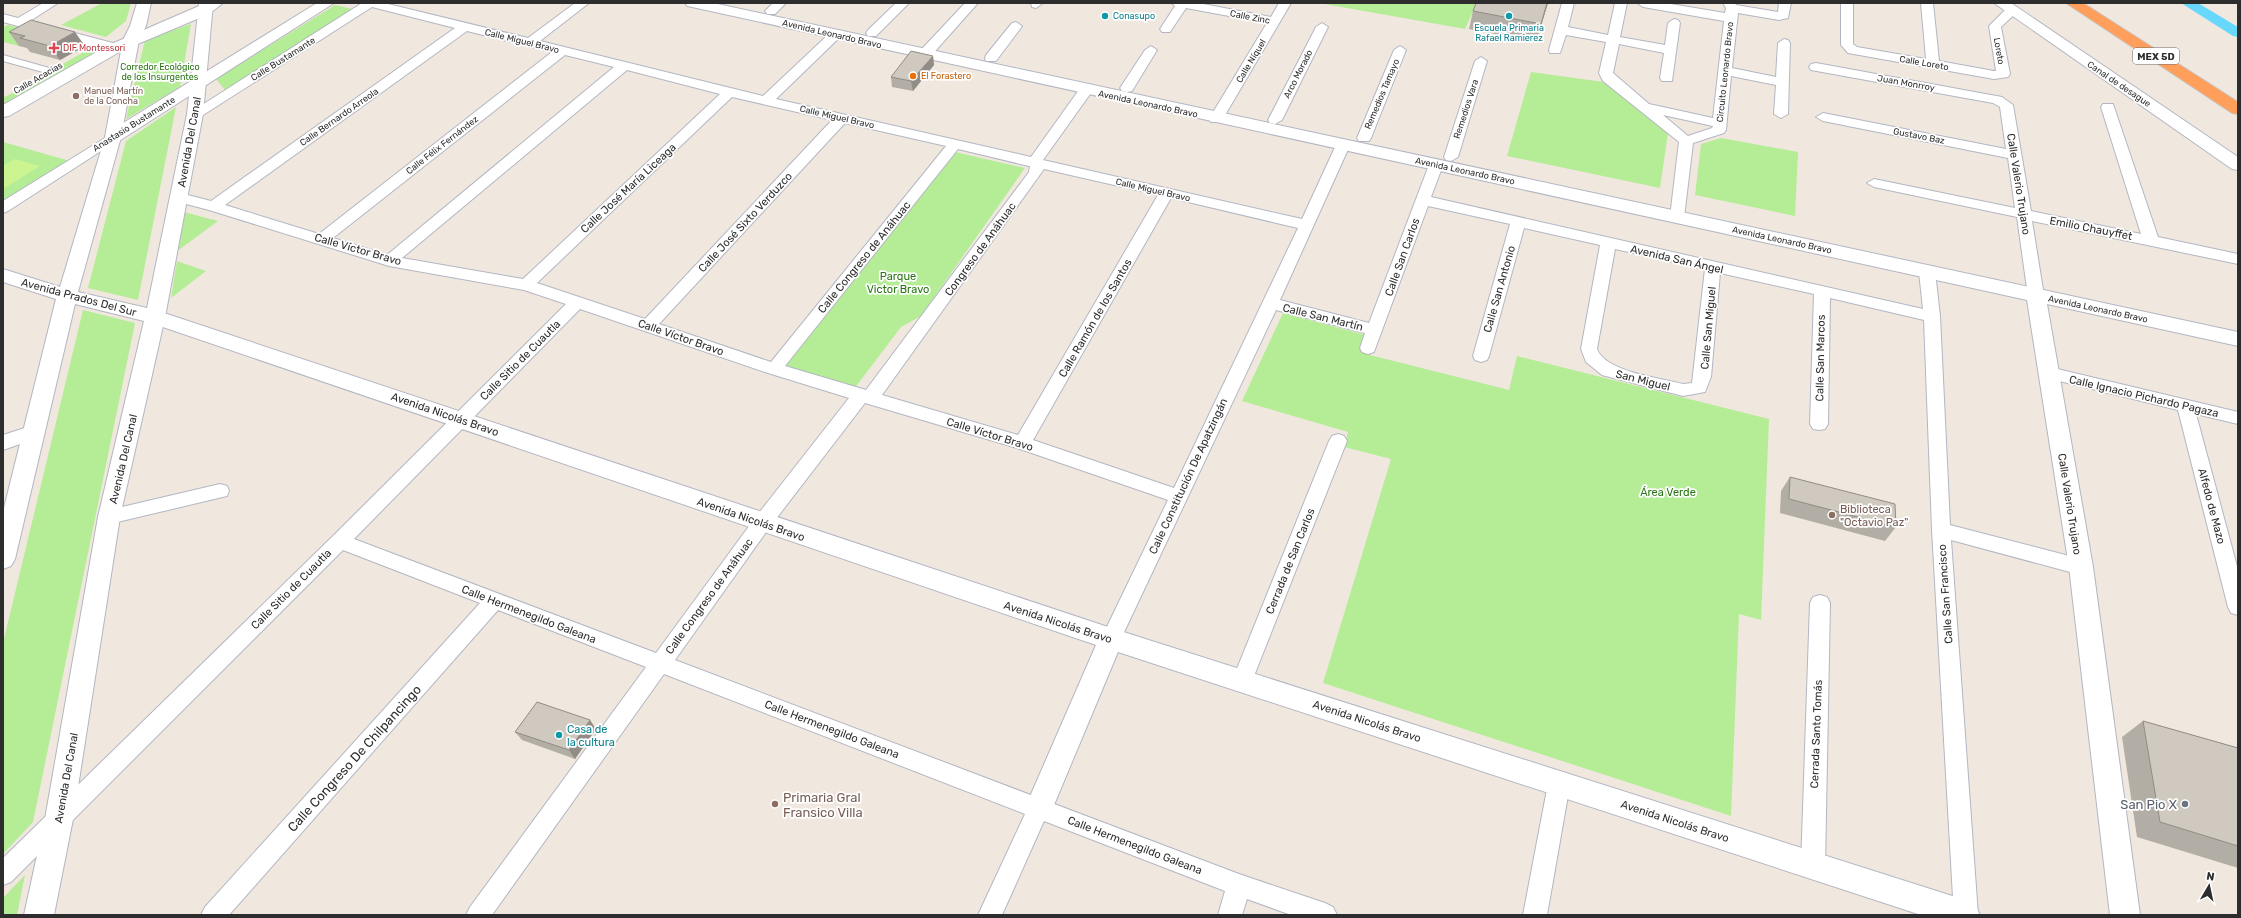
<svg xmlns="http://www.w3.org/2000/svg" width="2241" height="918" font-family="Rubik,sans-serif">
<style>
.green{fill:#b5ec96}
.pitch{fill:#ccf491}
.lines{fill:none;stroke-linecap:round;stroke-linejoin:round}
.canal{fill:#68d7fc;fill-rule:evenodd}
.pedestrian-casing{stroke:#b3b6c2;stroke-width:2}
.minor-casing{stroke:#b3b6c2;stroke-width:2}
.tertiary-casing{stroke:#b3b6c2;stroke-width:2}
.secondary-casing{stroke:#b3b6c2;stroke-width:2}
.motorway-casing{stroke:#c8c8c8;stroke-width:2}
.pedestrian{fill:#fff;fill-rule:evenodd}
.minor{fill:#fff;fill-rule:evenodd}
.tertiary{fill:#fff;fill-rule:evenodd}
.secondary{fill:#fff;fill-rule:evenodd}
.motorway{fill:#ff9f5b;fill-rule:evenodd}
.wall{fill:#b2ada5}
.shaded-wall{fill:#918d86}
.building{fill:#cfc9c0;stroke:#918d86}
.culture-dot{fill:#0f9aa8;stroke:#fff;stroke-width:1.5}
.health-dot{fill:#e0444e;stroke:#fff;stroke-width:1.5}
.food-dot{fill:#e8710a;stroke:#fff;stroke-width:1.5}
.education-dot{fill:#8d6e63;stroke:#fff;stroke-width:1.5}
.worship-dot{fill:#6b7280;stroke:#fff;stroke-width:1.5}
.labels{text-anchor:middle;stroke-width:3.5;stroke-linejoin:round;paint-order:stroke}
.far-culture-label{font-size:9px;fill:#0d838f;stroke:#fff;text-anchor:start}
.far-street-label{font-size:9px;fill:#2d2d2d;stroke:#fff}
.far-health-label{font-size:9px;fill:#be3a42;stroke:#fff;text-anchor:start}
.far-park-label{font-size:9px;fill:#297513;stroke:#fff}
.far-food-label{font-size:9px;fill:#c56008;stroke:#fff;text-anchor:start}
.far-education-label{font-size:9px;fill:#785e54;stroke:#fff;text-anchor:start}
.shield{fill:#fff;stroke:#6c6c6c;stroke-width:1}
.shield-label{font-size:10px;font-weight:bold;fill:#2d2d2d}
.street-label{font-size:11px;fill:#2d2d2d;stroke:#fff}
.park-label{font-size:11px;fill:#297513;stroke:#fff}
.education-label{font-size:11px;fill:#785e54;stroke:#fff;text-anchor:start}
.culture-label{font-size:11px;fill:#0d838f;stroke:#fff;text-anchor:start}
.near-street-label{font-size:13px;fill:#2d2d2d;stroke:#fff}
.near-education-label{font-size:13px;fill:#785e54;stroke:#fff;text-anchor:start}
.near-worship-label{font-size:13px;fill:#5b616d;stroke:#fff;text-anchor:end}
</style>
<rect width="100%" height="100%" fill="#f0e8df"/>
<path class="green" d="M 102,3 L 131,3 L 126,21 L 106,37 L 61,25 Z
M 1319,3 L 1477,3 L 1465,29 Z
M 335,5 L 352,9 L 225,90 L 216,79 Z
M 191,24 L 180,87 L 126,119 L 145,40 Z
M 8,25 L 43,33 L 19,46 L 3,42 L 3,27 Z
M 98,44 L 111,48 L 3,111 L 3,98 Z
M 1531,72 L 1604,82 L 1668,133 L 1660,188 L 1507,156 Z
M 176,107 L 138,300 L 88,288 L 126,141 Z
M 1721,138 L 1798,152 L 1795,216 L 1695,195 L 1701,144 Z
M 3,142 L 70,161 L 3,204 Z
M 955,152 L 1025,168 L 921,316 L 901,327 L 854,389 L 781,367 Z
M 180,211 L 218,221 L 172,255 Z
M 177,261 L 206,271 L 171,298 Z
M 83,310 L 135,323 L 33,822 L 3,854 L 3,643 Z
M 1283,313 L 1373,337 L 1366,354 L 1509,390 L 1517,356 L 1769,419 L 1761,620 L 1739,614 L 1731,816 L 1323,683 L 1391,459 L 1344,447 L 1348,432 L 1242,401 Z
M 25,875 L 17,915 L 3,915 L 3,898 Z"/>
<path class="pitch" d="M 15,159 L 40,166 L 3,189 L 3,166 Z"/>
<g class="lines">
<path class="canal" d="M 2181,3 L 2198,3 L 2238,27 L 2238,37 L 2233,36 Z"/>
<g class="pedestrian-casing">
<path id="pedestrian" d="M 3,55 L 53,69 L 55,71 L 50,74 L 3,61 Z"/>
</g>
<g class="minor-casing">
<path id="minor" d="M 43,3 L 58,3 L 30,21 L 120,45 L 121,48 L 115,52 L 3,22 L 3,14 L 18,18 Z
M 362,3 L 384,3 L 528,38 L 575,3 L 589,3 L 540,41 L 763,96 L 831,32 L 835,31 L 841,35 L 839,38 L 776,99 L 1031,157 L 1081,87 L 1086,86 L 1093,90 L 1043,160 L 1302,219 L 1336,145 L 1343,141 L 1348,142 L 1350,145 L 1280,300 L 1369,323 L 1429,165 L 1436,161 L 1443,165 L 1431,197 L 1923,309 L 1919,272 L 1921,268 L 1933,268 L 1935,272 L 1940,316 L 1950,525 L 2081,559 L 2088,561 L 2091,567 L 2088,573 L 2081,575 L 1951,540 L 1978,915 L 1954,915 L 1932,530 L 1924,320 L 1830,298 L 1828,424 L 1825,429 L 1819,430 L 1813,429 L 1810,424 L 1814,294 L 1720,273 L 1711,377 L 1705,392 L 1683,396 L 1602,375 L 1586,362 L 1581,349 L 1600,245 L 1524,228 L 1489,356 L 1487,360 L 1481,362 L 1475,360 L 1473,356 L 1510,224 L 1428,206 L 1374,352 L 1368,354 L 1362,352 L 1360,348 L 1365,333 L 1276,310 L 1118,645 L 1111,648 L 1104,645 L 1101,639 L 1168,500 L 1017,448 L 865,403 L 769,528 L 675,660 L 1239,874 L 1325,903 L 1333,907 L 1337,915 L 1291,915 L 1247,899 L 1242,915 L 1218,915 L 1225,891 L 1044,821 L 1002,915 L 978,915 L 1025,814 L 664,674 L 492,915 L 466,915 L 470,907 L 646,667 L 498,610 L 229,915 L 201,915 L 205,907 L 480,603 L 343,550 L 11,882 L 3,885 L 3,858 L 333,536 L 566,304 L 524,290 L 389,266 L 209,210 L 175,201 L 173,198 L 175,195 L 180,193 L 211,201 L 455,28 L 372,7 L 200,117 L 190,117 L 188,114 ZM 467,31 L 552,52 L 319,234 L 225,205 ZM 565,55 L 614,67 L 387,255 L 333,238 ZM 627,70 L 720,94 L 523,279 L 402,258 ZM 732,97 L 832,120 L 645,319 L 537,283 ZM 845,123 L 946,146 L 771,362 L 659,324 ZM 958,149 L 1029,166 L 1030,166 L 1029,172 L 866,390 L 785,366 ZM 1044,169 L 1158,195 L 1018,435 L 882,395 ZM 1171,198 L 1298,228 L 1174,488 L 1033,440 ZM 1615,249 L 1705,269 L 1692,383 L 1683,384 C 1661,378 1605,372 1597,349 ZM 580,309 L 768,373 L 849,398 L 755,518 L 656,653 L 354,539 Z
M 773,3 L 786,3 L 775,14 L 767,14 L 765,11 Z
M 896,3 L 909,3 L 876,36 L 868,36 L 866,33 L 868,30 Z
M 965,3 L 978,3 L 929,58 L 919,58 L 918,55 L 919,52 Z
M 1031,3 L 1043,3 L 1036,8 L 1032,7 Z
M 1172,3 L 1198,3 L 1271,17 L 1279,3 L 1291,3 L 1221,122 L 1211,122 L 1209,119 L 1267,23 L 1186,8 L 1170,32 L 1162,32 L 1160,29 L 1175,6 Z
M 1562,3 L 1574,3 L 1568,27 L 1608,35 L 1615,3 L 1627,3 L 1620,37 L 1665,45 L 1668,23 L 1674,19 L 1678,20 L 1680,23 L 1672,81 L 1662,81 L 1660,78 L 1664,53 L 1619,44 L 1613,73 L 1649,104 L 1713,118 L 1724,21 L 1643,7 L 1637,3 L 1665,3 L 1725,13 L 1726,8 L 1723,3 L 1735,3 L 1736,5 L 1778,12 L 1779,3 L 1791,3 L 1788,18 L 1779,20 L 1738,13 L 1732,68 L 1776,77 L 1778,43 L 1784,39 L 1788,40 L 1790,43 L 1788,114 L 1781,118 L 1774,114 L 1776,85 L 1731,76 L 1726,130 L 1724,133 L 1693,143 L 1684,217 L 1682,220 L 1672,220 L 1670,217 L 1679,142 L 1603,81 L 1599,73 L 1606,42 L 1566,35 L 1560,53 L 1550,53 L 1549,50 ZM 1663,115 L 1713,126 L 1712,128 L 1688,136 Z
M 1841,3 L 1853,3 L 1853,44 L 1857,47 L 1926,59 L 1921,3 L 1933,3 L 1939,61 L 1994,71 L 1996,71 L 1989,26 L 2008,7 L 2016,7 L 2018,10 L 2016,13 L 2001,27 L 2010,74 L 2008,77 L 1994,79 L 1848,53 L 1841,45 Z
M 1016,22 L 1022,26 L 1020,29 L 996,61 L 986,61 L 985,58 L 986,55 L 1012,23 Z
M 1322,23 L 1328,27 L 1282,120 L 1275,124 L 1270,123 L 1268,120 L 1316,27 Z
M 1151,46 L 1157,50 L 1132,91 L 1127,92 L 1122,91 L 1120,88 L 1145,50 Z
M 1400,46 L 1406,50 L 1371,138 L 1369,141 L 1359,141 L 1357,138 L 1394,50 Z
M 1481,57 L 1487,61 L 1458,157 L 1451,161 L 1446,160 L 1444,157 L 1475,61 Z
M 1816,63 L 2002,97 L 2013,105 L 2031,211 L 2141,234 L 2101,107 L 2103,104 L 2113,104 L 2158,237 L 2238,254 L 2238,264 L 2032,221 L 2044,296 L 2042,300 L 2030,300 L 2028,296 L 2017,217 L 1874,187 L 1867,183 L 1874,179 L 2015,208 L 2008,158 L 1823,121 L 1816,117 L 1823,113 L 2006,149 L 2000,107 L 1993,103 L 1811,70 L 1809,67 L 1811,64 Z
M 113,133 L 118,134 L 120,137 L 118,140 L 8,211 L 3,213 L 3,201 Z
M 2049,367 L 2238,412 L 2238,424 L 2196,414 L 2238,570 L 2238,615 L 2231,613 L 2228,607 L 2178,410 L 2043,377 L 2041,373 L 2043,369 Z
M 34,425 L 40,427 L 43,432 L 40,437 L 3,450 L 3,435 Z
M 1338,434 L 1344,436 L 1347,441 L 1252,681 L 1249,687 L 1242,690 L 1235,687 L 1232,681 L 1329,441 L 1332,436 Z
M 220,484 L 227,486 L 229,491 L 227,496 L 109,524 L 102,522 L 100,517 L 102,512 L 109,510 Z
M 1820,595 L 1827,597 L 1830,603 L 1825,866 L 1821,874 L 1813,877 L 1805,874 L 1801,866 L 1810,603 L 1813,597 Z
M 1559,774 L 1567,777 L 1570,784 L 1547,915 L 1523,915 L 1548,784 L 1551,777 Z"/>
</g>
<g class="tertiary-casing">
<path id="tertiary" d="M 206,3 L 223,3 L 209,14 L 121,51 L 9,116 L 3,117 L 3,105 L 109,45 Z
M 317,3 L 334,3 L 119,141 L 107,141 L 105,137 L 107,133 Z
M 685,3 L 713,3 L 2238,332 L 2238,346 L 2047,304 L 2093,567 L 2140,915 L 2110,915 L 2069,567 L 2027,300 L 692,7 L 687,6 Z
M 1994,3 L 2011,3 L 2238,157 L 2238,170 L 2232,169 Z
M 155,310 L 1111,628 L 1965,900 L 1975,905 L 1980,915 L 1921,915 L 1118,652 L 1049,817 L 1039,821 L 1029,817 L 1025,808 L 1096,645 L 148,322 L 145,317 L 148,312 Z"/>
</g>
<g class="secondary-casing">
<path id="secondary" d="M 137,3 L 151,3 L 146,26 L 139,40 L 121,137 L 78,292 L 147,308 L 187,114 L 199,3 L 213,3 L 203,114 L 165,317 L 120,517 L 73,819 L 54,915 L 24,915 L 45,819 L 98,517 L 144,321 L 75,304 L 15,559 L 11,566 L 3,569 L 3,512 L 56,299 L 3,282 L 3,269 L 60,287 L 105,137 L 123,40 L 130,26 Z"/>
</g>
<g class="motorway-casing">
<path id="motorway" d="M 2066,3 L 2083,3 L 2238,102 L 2238,114 L 2232,113 Z"/>
</g>
<use href="#pedestrian" class="pedestrian"/>
<use href="#minor" class="minor"/>
<use href="#tertiary" class="tertiary"/>
<use href="#secondary" class="secondary"/>
<use href="#motorway" class="motorway"/>
</g>
<path class="wall" d="M 1548,3 L 1536,42 L 1469,29 L 1473,11 Z
M 9,32 L 85,46 L 60,60 L 30,52 L 27,48 L 19,46 Z
M 933,56 L 934,65 L 913,91 L 892,87 L 891,77 Z
M 1790,477 L 1896,527 L 1885,541 L 1780,513 L 1781,491 Z
M 2143,721 L 2238,748 L 2238,868 L 2137,837 L 2122,737 Z
M 596,729 L 575,759 L 522,740 L 515,732 Z"/>
<path class="shaded-wall" d="M 1547,3 L 1548,3 L 1536,42 L 1541,24 Z
M 75,32 L 85,46 L 60,60 L 50,46 Z
M 933,56 L 934,65 L 913,91 L 911,81 Z
M 590,720 L 596,729 L 575,759 L 569,750 Z"/>
<path class="building" d="M 1476,3 L 1547,3 L 1541,24 L 1473,11 Z
M 31,20 L 75,32 L 50,46 L 20,38 L 25,36 L 9,32 Z
M 911,51 L 933,56 L 911,81 L 891,77 Z
M 1790,477 L 1895,504 L 1896,527 L 1789,499 Z
M 537,702 L 590,720 L 569,750 L 515,732 Z
M 2143,721 L 2238,748 L 2238,846 L 2160,822 Z"/>
<g class="culture-dot">
<circle cx="1105" cy="16" r="4"/>
<circle cx="1509" cy="16" r="4"/>
<circle cx="559" cy="735" r="4"/>
</g>
<path class="health-dot" d="M52 42h4v4h4v4h-4v4h-4v-4h-4v-4h4z"/>
<circle class="food-dot" cx="913" cy="76" r="4"/>
<g class="education-dot">
<circle cx="76" cy="96" r="4"/>
<circle cx="1832" cy="515" r="4"/>
<circle cx="775" cy="804" r="4"/>
</g>
<circle class="worship-dot" cx="2185" cy="804" r="4"/>
<g class="labels">
<g class="far-culture-label">
<text x="1113" y="19">Conasupo</text>
<text x="1509" y="31" text-anchor="middle">Escuela Primaria<tspan x="1509" dy="10">Rafael Ramierez</tspan></text>
</g>
<g class="far-street-label">
<text transform="translate(1250 17) rotate(11)" y="3">Calle Zinc</text>
<text transform="translate(832 34) rotate(13)" y="3">Avenida Leonardo Bravo</text>
<text transform="translate(522 41) rotate(14)" y="3">Calle Miguel Bravo</text>
<text transform="translate(1999 51) rotate(80)" y="3">Loreto</text>
<text transform="translate(283 59) rotate(-32)" y="3">Calle Bustamante</text>
<text transform="translate(1251 61) rotate(-59)" y="3">Calle Níquel</text>
<text transform="translate(1924 63) rotate(10)" y="3">Calle Loreto</text>
<text transform="translate(1725 72) rotate(-84)" y="3">Circuito Leonardo Bravo</text>
<text transform="translate(1298 74) rotate(-63)" y="3">Arco Morado</text>
<text transform="translate(38 78) rotate(-30)" y="3">Calle Acacias</text>
<text transform="translate(1906 83) rotate(10)" y="3">Juan Monrroy</text>
<text transform="translate(2119 84) rotate(34)" y="3">Canal de desague</text>
<text transform="translate(1382 94) rotate(-67)" y="3">Remedios Tamayo</text>
<text transform="translate(1148 104) rotate(12)" y="3">Avenida Leonardo Bravo</text>
<text transform="translate(1466 109) rotate(-72)" y="3">Remedios Vara</text>
<text transform="translate(339 117) rotate(-35)" y="3">Calle Bernardo Arreola</text>
<text transform="translate(837 117) rotate(13)" y="3">Calle Miguel Bravo</text>
<text transform="translate(134 124) rotate(-32)" y="3">Anastasio Bustamante</text>
<text transform="translate(1919 136) rotate(11)" y="3">Gustavo Baz</text>
<text transform="translate(442 145) rotate(-38)" y="3">Calle Félix Fernández</text>
<text transform="translate(1465 171) rotate(12)" y="3">Avenida Leonardo Bravo</text>
<text transform="translate(1153 190) rotate(13)" y="3">Calle Miguel Bravo</text>
<text transform="translate(1782 240) rotate(12)" y="3">Avenida Leonardo Bravo</text>
<text transform="translate(2098 309) rotate(12)" y="3">Avenida Leonardo Bravo</text>
</g>
<g class="far-health-label">
<text x="63" y="51">DIF Montessori</text>
</g>
<g class="far-park-label">
<text x="160" y="70">Corredor Ecológico<tspan x="160" dy="10">de los Insurgentes</tspan></text>
</g>
<g class="far-food-label">
<text x="921" y="79">El Forastero</text>
</g>
<g class="far-education-label">
<text x="84" y="94">Manuel Martín<tspan x="84" dy="10">de la Concha</tspan></text>
</g>
<rect class="shield" x="2133" y="48" width="46" height="16" rx="3"/>
<g class="shield-label">
<text x="2156" y="60">MEX 5D</text>
</g>
<g class="street-label">
<text transform="translate(189 142) rotate(-80)" y="4">Avenida Del Canal</text>
<text transform="translate(2019 184) rotate(81)" y="4">Calle Valerio Trujano</text>
<text transform="translate(628 188) rotate(-43)" y="4">Calle José María Liceaga</text>
<text transform="translate(745 222) rotate(-47)" y="4">Calle José Sixto Verduzco</text>
<text transform="translate(2091 228) rotate(11)" y="4">Emilio Chauyffet</text>
<text transform="translate(358 249) rotate(16)" y="4">Calle Víctor Bravo</text>
<text transform="translate(980 249) rotate(-54)" y="4">Congreso de Anáhuac</text>
<text transform="translate(864 257) rotate(-51)" y="4">Calle Congreso de Anáhuac</text>
<text transform="translate(1402 257) rotate(-70)" y="4">Calle San Carlos</text>
<text transform="translate(1677 259) rotate(13)" y="4">Avenida San Ángel</text>
<text transform="translate(1499 289) rotate(-74)" y="4">Calle San Antonio</text>
<text transform="translate(79 297) rotate(15)" y="4">Avenida Prados Del Sur</text>
<text transform="translate(1323 317) rotate(14)" y="4">Calle San Martín</text>
<text transform="translate(1095 318) rotate(-60)" y="4">Calle Ramón de los Santos</text>
<text transform="translate(1708 328) rotate(-85)" y="4">Calle San Miguel</text>
<text transform="translate(681 337) rotate(19)" y="4">Calle Víctor Bravo</text>
<text transform="translate(1820 358) rotate(-89)" y="4">Calle San Marcos</text>
<text transform="translate(520 360) rotate(-45)" y="4">Calle Sitio de Cuautla</text>
<text transform="translate(1643 380) rotate(14)" y="4">San Miguel</text>
<text transform="translate(2144 396) rotate(13)" y="4">Calle Ignacio Pichardo Pagaza</text>
<text transform="translate(445 414) rotate(19)" y="4">Avenida Nicolás Bravo</text>
<text transform="translate(990 434) rotate(17)" y="4">Calle Víctor Bravo</text>
<text transform="translate(123 459) rotate(-77)" y="4">Avenida Del Canal</text>
<text transform="translate(1188 476) rotate(-65)" y="4">Calle Constitución De Apatzingán</text>
<text transform="translate(2070 504) rotate(81)" y="4">Calle Valerio Trujano</text>
<text transform="translate(2212 506) rotate(75)" y="4">Alfedo de Mazo</text>
<text transform="translate(751 519) rotate(19)" y="4">Avenida Nicolás Bravo</text>
<text transform="translate(1290 561) rotate(-68)" y="4">Cerrada de San Carlos</text>
<text transform="translate(291 589) rotate(-45)" y="4">Calle Sitio de Cuautla</text>
<text transform="translate(1945 594) rotate(-94)" y="4">Calle San Francisco</text>
<text transform="translate(709 596) rotate(-54)" y="4">Calle Congreso de Anáhuac</text>
<text transform="translate(529 614) rotate(21)" y="4">Calle Hermenegildo Galeana</text>
<text transform="translate(1058 622) rotate(18)" y="4">Avenida Nicolás Bravo</text>
<text transform="translate(1367 721) rotate(18)" y="4">Avenida Nicolás Bravo</text>
<text transform="translate(832 729) rotate(21)" y="4">Calle Hermenegildo Galeana</text>
<text transform="translate(1816 734) rotate(-88)" y="4">Cerrada Santo Tomás</text>
<text transform="translate(66 778) rotate(-80)" y="4">Avenida Del Canal</text>
<text transform="translate(1675 821) rotate(18)" y="4">Avenida Nicolás Bravo</text>
<text transform="translate(1135 845) rotate(21)" y="4">Calle Hermenegildo Galeana</text>
</g>
<g class="park-label">
<text x="898" y="280">Parque<tspan x="898" dy="13">Victor Bravo</tspan></text>
<text x="1668" y="496">Área Verde</text>
</g>
<g class="education-label">
<text x="1840" y="513">Biblioteca<tspan x="1840" dy="13">"Octavio Paz"</tspan></text>
</g>
<g class="culture-label">
<text x="567" y="733">Casa de<tspan x="567" dy="13">la cultura</tspan></text>
</g>
<g class="near-street-label">
<text transform="translate(354 758) rotate(-48)" y="5">Calle Congreso De Chilpancingo</text>
</g>
<g class="near-education-label">
<text x="783" y="802">Primaria Gral<tspan x="783" dy="15">Fransico Villa</tspan></text>
</g>
<g class="near-worship-label">
<text x="2177" y="809">San Pio X</text>
</g>
</g>
<rect width="2241" height="918" fill="none" stroke="#2d2d2d" stroke-width="8"/>
<g transform="translate(2209 886) rotate(9)" stroke="#ffffff" stroke-width="3" paint-order="stroke">
<path d="M0-3L7 15L0 10L-7 15Z" fill="#2d2d2d"/>
<text y="-6" font-size="11" font-weight="bold" text-anchor="middle" fill="#2d2d2d">N</text>
</g>
</svg>
